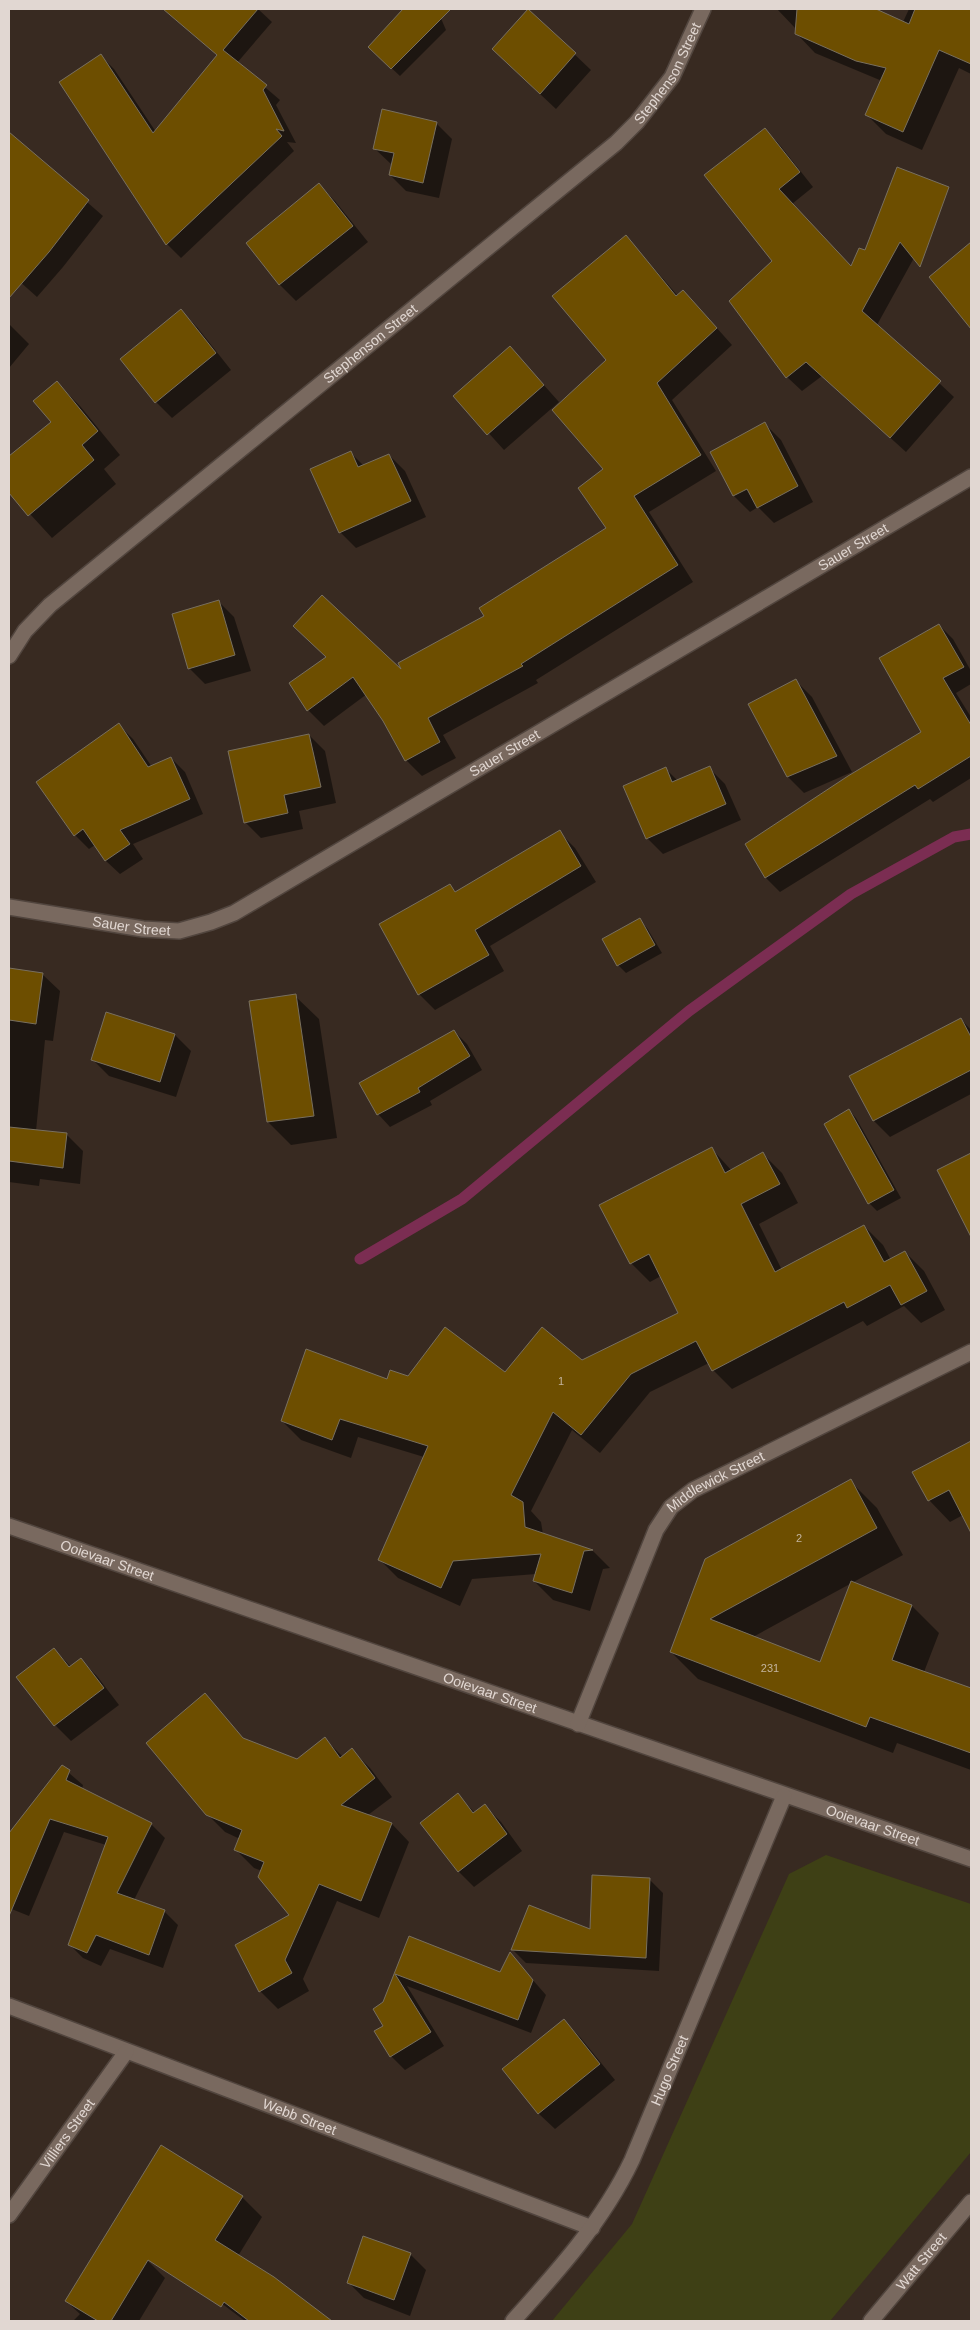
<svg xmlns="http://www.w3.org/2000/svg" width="980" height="2330" font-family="Helvetica,sans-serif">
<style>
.green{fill:#3e4015}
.shadow{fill:#0007}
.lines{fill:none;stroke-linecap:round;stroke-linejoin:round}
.stream{stroke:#7b2d52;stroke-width:11}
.building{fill:#6d4e00;stroke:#786f5f}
.minor-casing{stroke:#51453e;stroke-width:18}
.minor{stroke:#79695f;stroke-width:15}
.labels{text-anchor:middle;stroke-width:4;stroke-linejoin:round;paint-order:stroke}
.number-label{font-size:11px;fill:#c4b59e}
.street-label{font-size:14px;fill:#e1d7d2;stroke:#1a1410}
</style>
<rect width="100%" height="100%" fill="#382a21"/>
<path class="green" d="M 826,1855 L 971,1904 L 971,2152 L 830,2321 L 552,2321 L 632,2224 L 789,1874 Z"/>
<path class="shadow" d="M 164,9 L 258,9 L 272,22 L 237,63 L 280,100 L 276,105 L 296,143 L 287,142 L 294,151 L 181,258 L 167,244 L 60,83 L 100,55 L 114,69 L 156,132 L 218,56 Z
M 405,9 L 437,9 L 446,30 L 400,76 L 369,47 Z
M 777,9 L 873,9 L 903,22 L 909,9 L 971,9 L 971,74 L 959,68 L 922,150 L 886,134 L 867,115 L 882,81 L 815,53 L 796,33 L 796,29 Z
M 529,11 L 591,70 L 556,109 L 509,65 Z
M 436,123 L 452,139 L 439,198 L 406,191 L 390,175 L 392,165 L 374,148 Z
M 765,129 L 779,144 L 813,187 L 792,204 L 852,267 L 866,252 L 897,168 L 920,247 L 877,325 L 954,397 L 906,452 L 822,376 L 802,391 L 787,377 L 773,261 Z
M 9,134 L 103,216 L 63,267 L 37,297 L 9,272 Z
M 319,185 L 335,201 L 368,242 L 296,301 L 280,285 L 248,243 Z
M 626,236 L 678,296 L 699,308 L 732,345 L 672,400 L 716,471 L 649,512 L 693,582 L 536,680 L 538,683 L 443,735 L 456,758 L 422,776 L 406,760 L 385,720 L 367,694 L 324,726 L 308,710 L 291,684 L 328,658 L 404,674 L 608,528 L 605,469 L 608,360 Z
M 971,244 L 971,325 L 960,313 L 941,269 Z
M 181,311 L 197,327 L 231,370 L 172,418 L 156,402 L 121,359 Z
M 9,324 L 29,344 L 9,368 Z
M 510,347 L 559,402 L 504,450 L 455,396 Z
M 57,383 L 80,406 L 120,455 L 104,469 L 116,484 L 52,538 L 9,491 L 9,458 L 52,422 Z
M 765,424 L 781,440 L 813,502 L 774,523 L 758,507 L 750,512 L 734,496 L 711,452 Z
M 350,452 L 364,466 L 389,455 L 405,471 L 426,517 L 356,548 L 340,532 Z
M 218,601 L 234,617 L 251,671 L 205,684 L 189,668 Z
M 939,625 L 953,639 L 971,671 L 971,684 L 956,693 L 971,717 L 971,778 L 933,802 L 930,799 L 780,892 L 766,878 L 746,844 L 923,733 Z
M 796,681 L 812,697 L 852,772 L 804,793 L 788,777 L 750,705 Z
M 119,725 L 133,739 L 152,767 L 171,758 L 185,772 L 203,814 L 133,844 L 143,859 L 120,874 L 106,861 L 95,845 L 89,849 L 75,835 Z
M 309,735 L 325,751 L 336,803 L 299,811 L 303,829 L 261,838 L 245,822 Z
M 709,768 L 725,784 L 741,820 L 663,854 L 647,838 L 666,769 L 678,781 Z
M 559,832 L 575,848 L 596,882 L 490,946 L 504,971 L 435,1010 L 419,994 L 450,886 L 457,893 Z
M 640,920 L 647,928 L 662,953 L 626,973 L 618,965 Z
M 9,969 L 42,974 L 60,991 L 53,1041 L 45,1040 L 36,1131 L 66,1134 L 83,1151 L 80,1184 L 40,1179 L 39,1186 L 9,1182 Z
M 295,996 L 319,1019 L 337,1138 L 291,1145 L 268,1122 Z
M 107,1014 L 175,1035 L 191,1051 L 176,1097 L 109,1076 L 93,1060 Z
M 961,1019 L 971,1030 L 971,1094 L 890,1137 L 874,1121 Z
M 454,1031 L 467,1044 L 482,1070 L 430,1101 L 432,1105 L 390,1127 L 378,1114 Z
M 849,1110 L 856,1118 L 901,1198 L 877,1211 L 869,1203 Z
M 712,1149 L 732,1171 L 763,1154 L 782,1173 L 798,1203 L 759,1224 L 782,1270 L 864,1226 L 883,1245 L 891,1260 L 905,1252 L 924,1271 L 945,1310 L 921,1323 L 904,1306 L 867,1326 L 863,1321 L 732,1389 L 713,1370 L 709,1363 L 650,1392 L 600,1453 L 572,1430 L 531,1511 L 541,1522 L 543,1534 L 593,1551 L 610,1568 L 603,1569 L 590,1611 L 553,1600 L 534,1581 L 536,1574 L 472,1579 L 460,1606 L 398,1578 L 379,1559 L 424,1457 L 358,1437 L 351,1458 L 301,1440 L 282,1421 L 388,1381 L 409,1377 L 506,1374 L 582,1362 L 680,1313 L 661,1276 L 650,1282 L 631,1263 Z
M 971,1154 L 971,1234 L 939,1171 Z
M 971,1442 L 971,1531 L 963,1515 L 950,1522 L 929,1500 L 914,1472 Z
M 850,1481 L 877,1508 L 903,1555 L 753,1637 L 821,1663 L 852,1583 L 912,1606 L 939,1633 L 924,1672 L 971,1689 L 971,1770 L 897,1743 L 893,1753 L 698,1679 L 671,1652 Z
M 54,1649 L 71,1667 L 81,1660 L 97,1676 L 119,1705 L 71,1741 L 55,1725 L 25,1686 Z
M 205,1695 L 246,1741 L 298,1760 L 325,1739 L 343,1757 L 352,1750 L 370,1768 L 392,1797 L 368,1815 L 392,1824 L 409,1842 L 379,1918 L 337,1901 L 303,1979 L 309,1991 L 278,2009 L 260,1991 L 291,1916 L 262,1871 L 254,1868 L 236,1850 L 240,1839 L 225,1832 L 207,1814 Z
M 62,1767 L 83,1785 L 82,1789 L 151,1824 L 165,1838 L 134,1900 L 164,1911 L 178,1925 L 163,1968 L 110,1949 L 101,1966 L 83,1958 L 69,1944 L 106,1845 L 64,1832 L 29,1916 L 9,1908 L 9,1835 Z
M 458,1795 L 475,1813 L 485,1806 L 501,1822 L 522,1851 L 474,1887 L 458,1871 Z
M 649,1879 L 663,1893 L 659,1971 L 526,1963 L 512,1949 L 591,1931 Z
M 410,1938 L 501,1974 L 510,1954 L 546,1995 L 531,2033 L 407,1986 L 444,2046 L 405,2070 L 391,2056 L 385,2026 L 384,2003 Z
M 564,2021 L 580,2037 L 615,2080 L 555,2129 L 539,2114 L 504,2069 Z
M 242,2197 L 262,2217 L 238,2256 L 328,2321 L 245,2321 L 137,2240 Z
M 410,2254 L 426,2270 L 410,2316 L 364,2298 L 348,2282 Z
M 147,2260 L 165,2278 L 139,2321 L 73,2321 L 80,2314 L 66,2301 Z"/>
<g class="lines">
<path class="stream" d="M 360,1259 L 462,1199 L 689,1011 L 851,894 L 954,837 L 971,834"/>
</g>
<path class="building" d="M 163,9 L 258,9 L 223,50 L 267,85 L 263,90 L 284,131 L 276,129 L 282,136 L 166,245 L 59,82 L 101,54 L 153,133 L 217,55 Z
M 403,9 L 451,9 L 391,69 L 368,47 Z
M 528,9 L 576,53 L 540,94 L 492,49 Z
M 797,9 L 876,9 L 909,24 L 915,9 L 971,9 L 971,64 L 939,50 L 903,132 L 865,115 L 886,68 L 856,61 L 795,34 Z
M 382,109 L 437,122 L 423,183 L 389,175 L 394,153 L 373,149 Z
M 765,128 L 800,172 L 779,189 L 851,266 L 859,248 L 865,250 L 897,167 L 949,187 L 920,267 L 900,242 L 862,311 L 941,381 L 890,438 L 806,362 L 786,378 L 729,301 L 772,261 L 704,175 Z
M 9,132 L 89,200 L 49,252 L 9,298 Z
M 319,183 L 353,226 L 279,285 L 246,243 Z
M 626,235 L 676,296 L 683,290 L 717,328 L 657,383 L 701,455 L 634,496 L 678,565 L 521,664 L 523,666 L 428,718 L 440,742 L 405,761 L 383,721 L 353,677 L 307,711 L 289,683 L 326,657 L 293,626 L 322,595 L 401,669 L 398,663 L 484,616 L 479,608 L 606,528 L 578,488 L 603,469 L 552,410 L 606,360 L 552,296 Z
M 971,242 L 971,329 L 929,277 Z
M 181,309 L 216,353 L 155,403 L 120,359 Z
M 510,346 L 544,385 L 487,435 L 453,396 Z
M 57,381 L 98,431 L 82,445 L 94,460 L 28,516 L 9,493 L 9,456 L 51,422 L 33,401 Z
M 765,422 L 798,486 L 757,508 L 747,489 L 733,496 L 710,452 Z
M 351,451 L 358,467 L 389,454 L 411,501 L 339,533 L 310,469 Z
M 219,600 L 235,655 L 188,669 L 172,614 Z
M 939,624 L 964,667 L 943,678 L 971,725 L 971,756 L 918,789 L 915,785 L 765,878 L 745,844 L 848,776 L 921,732 L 879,658 Z
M 796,679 L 837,756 L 787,777 L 748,704 Z
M 119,723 L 148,767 L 171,757 L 190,799 L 120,830 L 130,844 L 105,861 L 83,829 L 74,836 L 36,782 Z
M 309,734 L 321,787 L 284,795 L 288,813 L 244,823 L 228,751 Z
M 710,766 L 726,804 L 646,839 L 623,786 L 666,767 L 672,782 Z
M 560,830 L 581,866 L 475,930 L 489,955 L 418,995 L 379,924 L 450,884 L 455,892 Z
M 640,918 L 655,945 L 617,966 L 602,939 Z
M 9,968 L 43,973 L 36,1024 L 9,1020 Z
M 296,994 L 314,1116 L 267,1122 L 249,1001 Z
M 106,1012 L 175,1034 L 160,1082 L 91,1060 Z
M 961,1018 L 971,1037 L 971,1070 L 873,1121 L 849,1076 Z
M 454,1030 L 470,1056 L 418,1088 L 420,1092 L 377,1115 L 359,1083 Z
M 849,1109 L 894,1190 L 868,1204 L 824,1124 Z
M 9,1127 L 67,1133 L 63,1168 L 9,1161 Z
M 712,1147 L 725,1173 L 763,1152 L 780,1184 L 741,1204 L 775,1272 L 864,1225 L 884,1262 L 905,1251 L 927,1291 L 901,1305 L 890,1285 L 847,1308 L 844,1302 L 712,1371 L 696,1341 L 631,1374 L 581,1435 L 553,1412 L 511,1495 L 523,1502 L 525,1527 L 593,1550 L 584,1551 L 572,1593 L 533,1581 L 541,1554 L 453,1561 L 441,1588 L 378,1560 L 428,1446 L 340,1419 L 332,1440 L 281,1421 L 306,1349 L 387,1379 L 390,1370 L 408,1376 L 445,1327 L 505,1372 L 542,1327 L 582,1360 L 678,1313 L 649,1254 L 630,1264 L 599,1205 Z
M 971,1153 L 971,1237 L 937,1170 Z
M 971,1441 L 971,1533 L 949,1490 L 928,1501 L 912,1472 Z
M 851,1479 L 877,1528 L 710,1619 L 820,1662 L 851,1581 L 912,1605 L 892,1660 L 971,1688 L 971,1753 L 870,1717 L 866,1727 L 670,1652 L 705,1559 Z
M 54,1648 L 69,1667 L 81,1658 L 104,1688 L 54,1726 L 16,1677 Z
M 205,1693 L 243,1738 L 297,1759 L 325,1737 L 340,1758 L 352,1748 L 375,1778 L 341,1805 L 392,1823 L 361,1901 L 319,1884 L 285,1960 L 292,1973 L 259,1992 L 235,1945 L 289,1915 L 258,1877 L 264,1862 L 234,1850 L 242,1830 L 206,1815 L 146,1743 Z
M 62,1765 L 70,1770 L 66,1780 L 152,1823 L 117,1893 L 165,1910 L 149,1955 L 96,1935 L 87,1953 L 68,1945 L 108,1837 L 50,1819 L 9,1916 L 9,1833 Z
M 458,1793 L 473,1813 L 485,1804 L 507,1834 L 458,1872 L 420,1823 Z
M 592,1875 L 650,1878 L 646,1958 L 511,1950 L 529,1905 L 590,1929 Z
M 409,1936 L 500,1972 L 510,1952 L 533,1980 L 518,2020 L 395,1974 L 431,2032 L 390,2057 L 374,2031 L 383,2026 L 373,2009 L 383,2002 Z
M 564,2019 L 600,2064 L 538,2114 L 502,2069 Z
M 161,2145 L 243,2196 L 215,2240 L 274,2277 L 332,2321 L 249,2321 L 224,2302 L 221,2307 L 148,2260 L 111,2321 L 98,2321 L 65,2301 Z
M 363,2236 L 411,2253 L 394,2300 L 347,2283 Z"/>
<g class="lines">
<g class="minor-casing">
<g id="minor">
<path id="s1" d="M 9,656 L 25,631 L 50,605 L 616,143 L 637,122 L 672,77 L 703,9"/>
<path id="s2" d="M 9,907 L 143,929 L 179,931 L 211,922 L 234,913 L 971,477"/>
<path id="s3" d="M 9,1526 L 971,1859"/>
<path id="s4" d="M 578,1724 L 656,1530 L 671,1507 L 693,1490 L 971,1352"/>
<path id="s5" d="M 9,2006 L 592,2228"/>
<path id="s6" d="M 9,2215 L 126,2052"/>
<path id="s7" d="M 513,2321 C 558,2271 603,2221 632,2160 L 784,1796"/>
<path id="s8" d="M 871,2321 L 971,2202"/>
</g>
</g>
<use href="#minor" class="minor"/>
</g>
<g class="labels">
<g class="number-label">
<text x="561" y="1385">1</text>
<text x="799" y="1542">2</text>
<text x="770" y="1672">231</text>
</g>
<g class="street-label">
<text dy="5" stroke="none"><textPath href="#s1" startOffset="884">Stephenson Street</textPath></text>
<text dy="5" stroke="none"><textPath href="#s1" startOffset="479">Stephenson Street</textPath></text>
<text dy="5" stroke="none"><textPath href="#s2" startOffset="949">Sauer Street</textPath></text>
<text dy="5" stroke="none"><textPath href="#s2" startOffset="544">Sauer Street</textPath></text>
<text dy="5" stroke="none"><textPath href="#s2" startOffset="124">Sauer Street</textPath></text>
<text dy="5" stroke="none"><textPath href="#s4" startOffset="288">Middlewick Street</textPath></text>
<text dy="5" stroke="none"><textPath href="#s3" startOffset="104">Ooievaar Street</textPath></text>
<text dy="5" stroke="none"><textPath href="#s3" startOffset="509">Ooievaar Street</textPath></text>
<text dy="5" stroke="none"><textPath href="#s3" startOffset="914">Ooievaar Street</textPath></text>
<text dy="5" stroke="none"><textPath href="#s7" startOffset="298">Hugo Street</textPath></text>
<text dy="5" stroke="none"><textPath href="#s5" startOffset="311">Webb Street</textPath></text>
<text dy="5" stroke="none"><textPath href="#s6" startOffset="100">Villiers Street</textPath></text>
<text dy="5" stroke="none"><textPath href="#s8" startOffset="78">Watt Street</textPath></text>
</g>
</g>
<rect width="980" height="2330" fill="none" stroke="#e1d7d2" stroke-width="20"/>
</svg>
